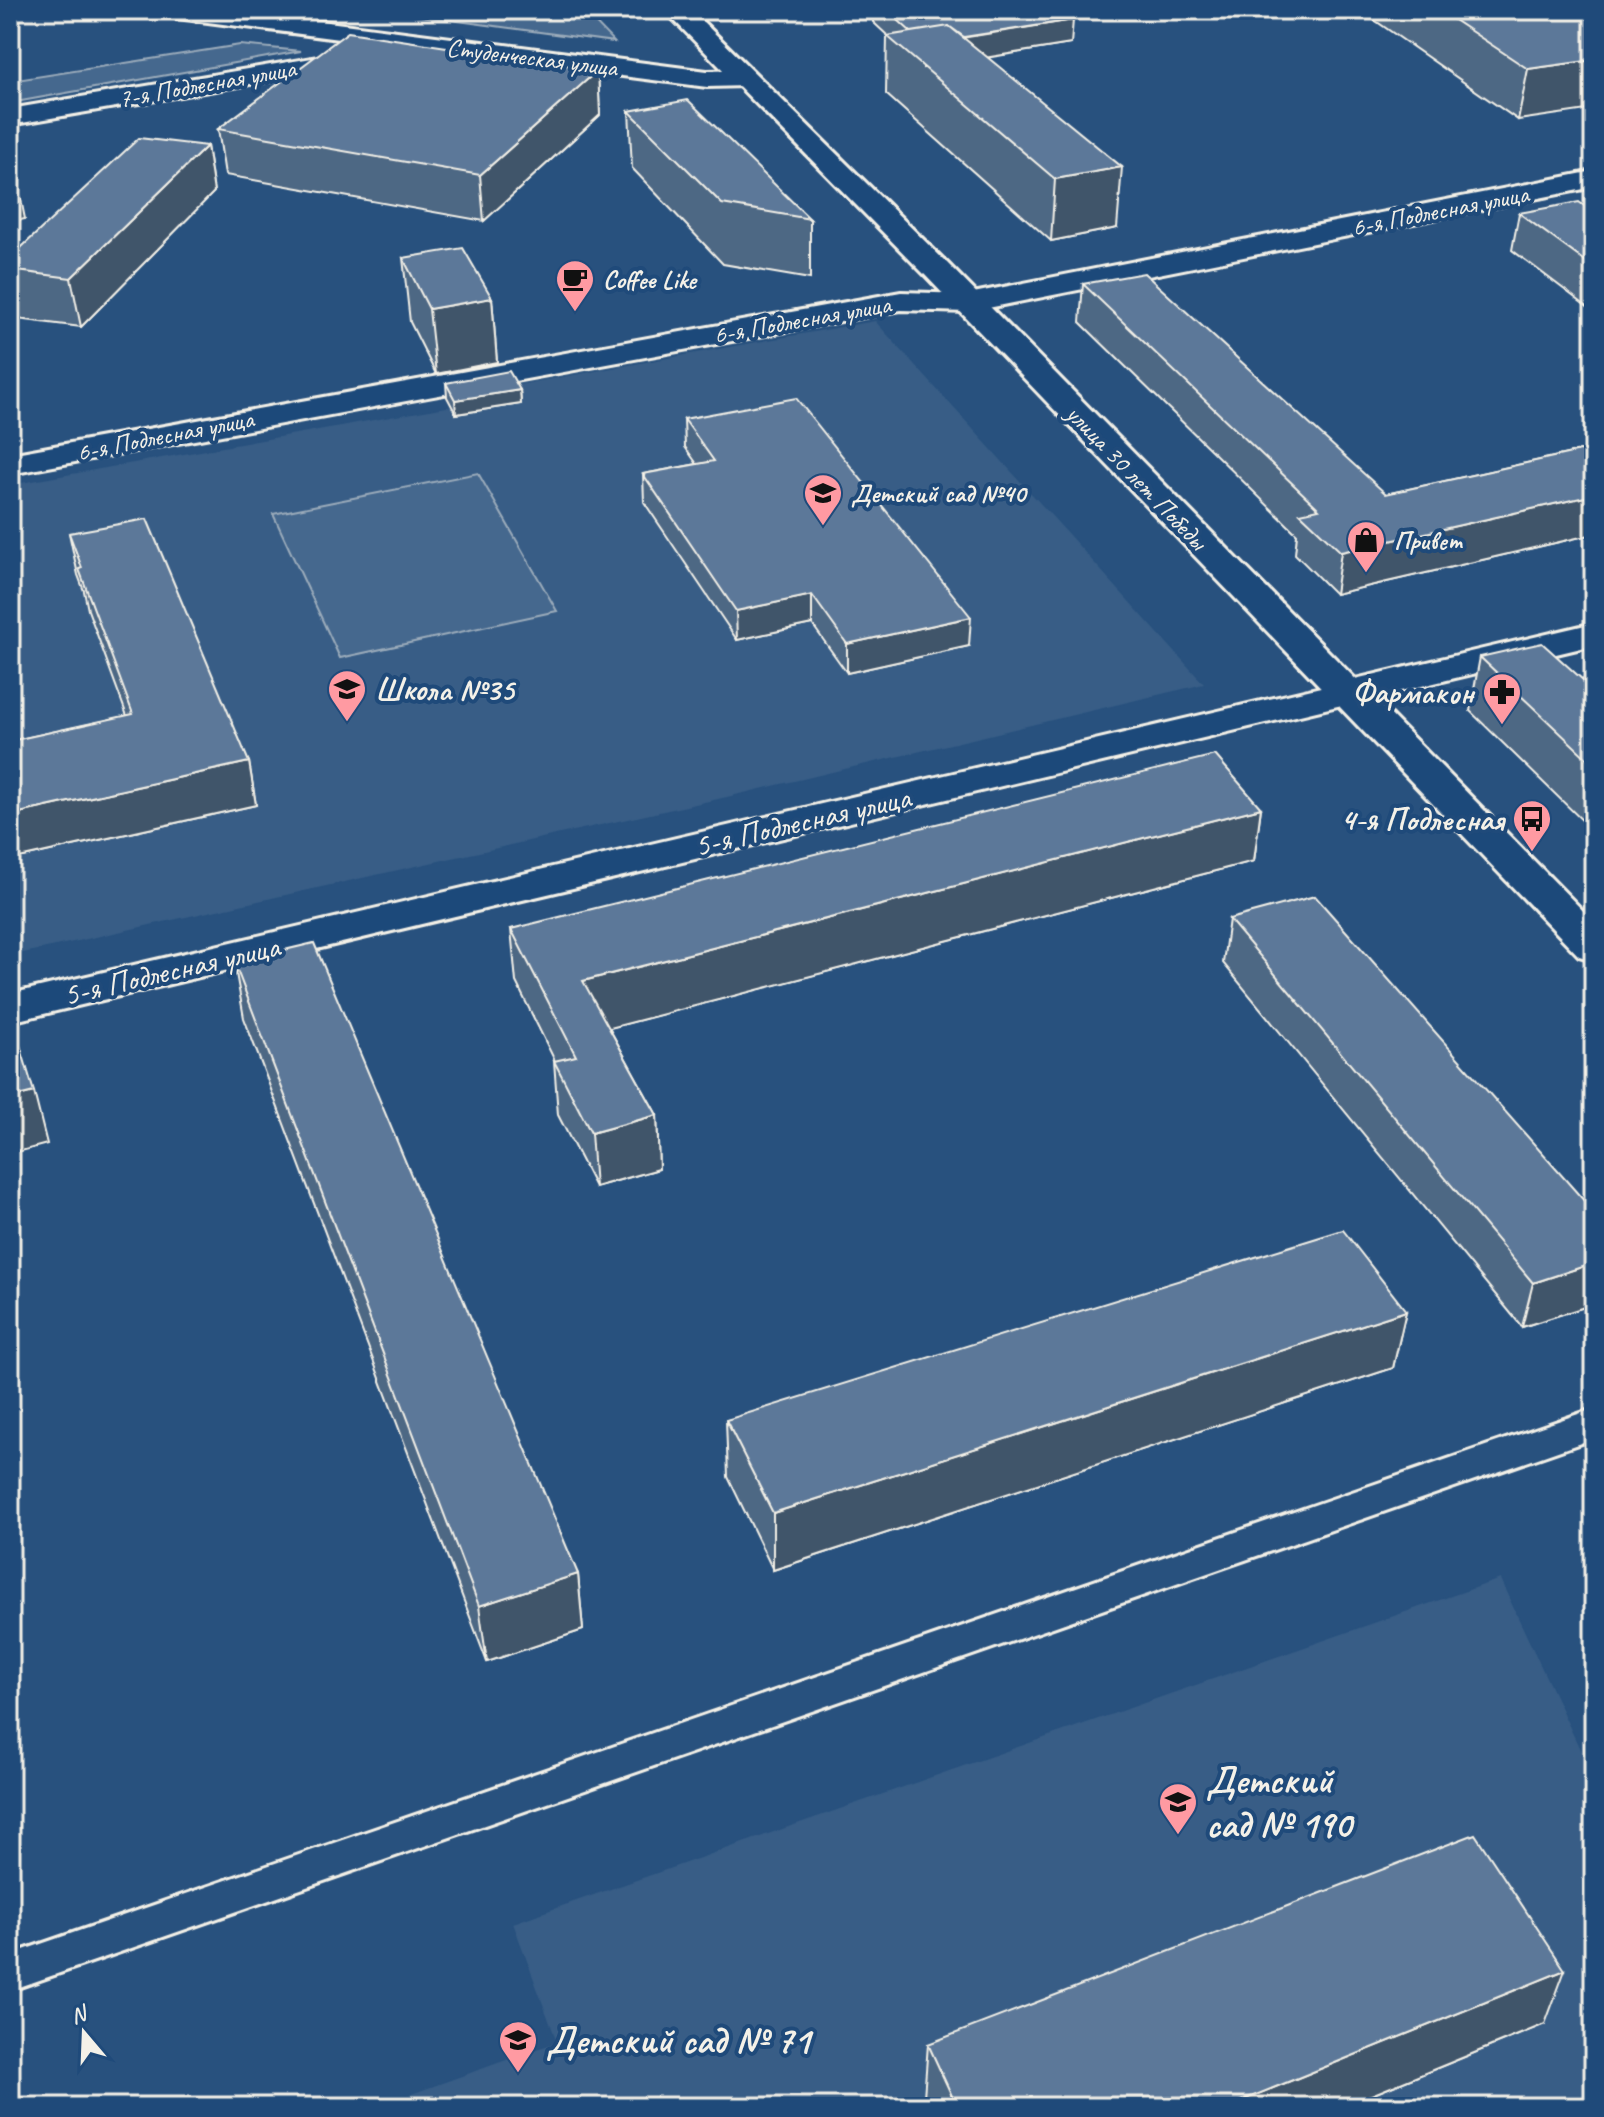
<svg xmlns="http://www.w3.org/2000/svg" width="1604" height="2117" font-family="Caveat,sans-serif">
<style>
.built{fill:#375d86}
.green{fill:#45688e;stroke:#9cacbb;stroke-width:2}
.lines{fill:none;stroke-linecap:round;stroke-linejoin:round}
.minor-casing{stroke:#f4f1e8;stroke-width:6}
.major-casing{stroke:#f4f1e8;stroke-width:6}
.minor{fill:#1f4a7a;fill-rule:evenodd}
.major{fill:#1f4a7a;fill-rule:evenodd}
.tram{stroke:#f4f1e8;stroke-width:3}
.wall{fill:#4e6784;stroke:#f4f1e8;stroke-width:2}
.shaded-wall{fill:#40546b;stroke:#f4f1e8;stroke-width:2}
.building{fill:#5b7899;stroke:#f4f1e8;stroke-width:2}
.labels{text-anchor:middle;stroke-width:8;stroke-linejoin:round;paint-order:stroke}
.far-street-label{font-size:26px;fill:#f4f1e8;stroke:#1f4a7a}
.far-poi-label{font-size:26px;font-weight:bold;fill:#f4f1e8;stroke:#1f4a7a;text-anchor:start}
.poi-label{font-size:32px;font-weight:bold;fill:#f4f1e8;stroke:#1f4a7a;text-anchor:end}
.street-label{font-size:32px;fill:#f4f1e8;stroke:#1f4a7a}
.near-poi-label{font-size:38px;font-weight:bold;fill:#f4f1e8;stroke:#1f4a7a;text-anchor:start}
</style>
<rect width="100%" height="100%" fill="#28517e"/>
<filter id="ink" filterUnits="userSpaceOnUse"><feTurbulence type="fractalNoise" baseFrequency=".0125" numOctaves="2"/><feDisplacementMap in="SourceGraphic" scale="16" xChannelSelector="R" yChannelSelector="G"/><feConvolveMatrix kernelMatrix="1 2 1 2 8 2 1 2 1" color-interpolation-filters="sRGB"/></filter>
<g filter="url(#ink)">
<path class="built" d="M 875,321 L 1204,684 L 727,797 L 10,956 L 10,485 L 452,406 L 457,414 L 520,404 L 511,386 Z
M 1500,1579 L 1594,1779 L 1594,1893 L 1591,1895 L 1594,1900 L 1594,2107 L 375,2107 L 557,2042 L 513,1923 Z"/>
<path class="green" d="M 376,10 L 583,10 L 614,42 Z
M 240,45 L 301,51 L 10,103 L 10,81 Z
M 478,473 L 557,611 L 340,658 L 273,514 Z"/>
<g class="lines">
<g class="minor-casing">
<path id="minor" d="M 164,10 L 235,10 L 707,71 L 746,70 L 759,78 L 746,86 L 707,87 L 177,18 Z
M 360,45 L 369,48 L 373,53 L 369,58 L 320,72 L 10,125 L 10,109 L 318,57 Z
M 1594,171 L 1594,187 L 968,312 L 901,310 L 10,474 L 10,454 L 901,292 L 968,294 Z
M 1594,623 L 1594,645 L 10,1022 L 10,994 Z"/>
</g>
<g class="major-casing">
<path id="major" d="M 664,10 L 691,10 L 947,263 L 1594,922 L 1594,960 L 1579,956 L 925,275 Z"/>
</g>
<use href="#minor" class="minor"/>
<use href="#major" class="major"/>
<path class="tram" d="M 10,1953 L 1594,1407
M 10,1992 L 1594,1440"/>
</g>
<path class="wall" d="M 873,10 L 1061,10 L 1071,44 L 988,57 L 1117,228 L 1051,241 L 886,94 L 887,36 L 888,36 L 873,22 Z
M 1360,10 L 1594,10 L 1518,120 Z
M 598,70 L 600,115 L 484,221 L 225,175 L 218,129 Z
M 629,111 L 810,219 L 810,279 L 723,264 L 632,168 Z
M 207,146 L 214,192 L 81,327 L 10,318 L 10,258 Z
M 1519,213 L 1594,213 L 1594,312 L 1512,250 Z
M 403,258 L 492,298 L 497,362 L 436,374 L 410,322 Z
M 1083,284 L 1386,494 L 1594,448 L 1594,534 L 1335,594 L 1295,554 L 1297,534 L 1080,322 Z
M 446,383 L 520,390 L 521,404 L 456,414 L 447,397 Z
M 684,419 L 969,646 L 847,673 L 812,624 L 737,640 L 644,502 L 643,474 L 697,464 L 685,447 Z
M 69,533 L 249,762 L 256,805 L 10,860 L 10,741 L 127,716 L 88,610 L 84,591 L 78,575 Z
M 1480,657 L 1594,690 L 1594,832 L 1470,711 Z
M 1261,808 L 1254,861 L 609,1028 L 657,1115 L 659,1169 L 595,1187 L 558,1115 L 554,1061 L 555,1061 L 516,982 L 511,929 Z
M 1229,919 L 1594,1212 L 1594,1304 L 1522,1327 L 1223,963 Z
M 234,962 L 578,1574 L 583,1630 L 487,1662 L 244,1018 Z
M 1406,1311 L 1393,1368 L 773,1570 L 728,1477 L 726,1420 Z
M 1545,2024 L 1342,2107 L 929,2107 L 924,2097 L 928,2044 Z"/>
<path class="shaded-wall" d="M 1073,20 L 1071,44 L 923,68 L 924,44 Z
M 1594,60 L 1594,109 L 1518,120 L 1528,69 Z
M 598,70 L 600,115 L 484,221 L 480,175 Z
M 207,146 L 214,192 L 81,327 L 71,278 Z
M 10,160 L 13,160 L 25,219 L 10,222 Z
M 1122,167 L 1117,228 L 1051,241 L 1055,179 Z
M 492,298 L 497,362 L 436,374 L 429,309 Z
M 520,390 L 521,404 L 456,414 L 455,400 Z
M 1594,495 L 1594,534 L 1335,594 L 1341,552 Z
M 812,595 L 812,624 L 737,640 L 736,611 Z
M 971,617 L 969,646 L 847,673 L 847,644 Z
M 249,762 L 256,805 L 10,860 L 10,815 Z
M 1261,808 L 1254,861 L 587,1034 L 583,981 Z
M 34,1092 L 47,1144 L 10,1154 L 10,1098 Z
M 657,1115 L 659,1169 L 595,1187 L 591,1133 Z
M 1594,1263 L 1594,1304 L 1522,1327 L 1533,1283 Z
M 1406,1311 L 1393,1368 L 773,1570 L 773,1513 Z
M 578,1574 L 583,1630 L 487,1662 L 479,1606 Z
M 1565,1970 L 1545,2024 L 1342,2107 L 1226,2107 Z"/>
<path class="building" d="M 887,10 L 1061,10 L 1073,20 L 964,37 L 949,26 L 911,32 Z
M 1439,10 L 1594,10 L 1594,60 L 1528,69 Z
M 949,26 L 1122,167 L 1055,179 L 887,36 Z
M 348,32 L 598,70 L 480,175 L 218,129 Z
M 688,100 L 810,219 L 722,204 L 629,111 Z
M 139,138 L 207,146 L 71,278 L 10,270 L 10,258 Z
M 1579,202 L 1594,213 L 1594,268 L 1519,213 Z
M 463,248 L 492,298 L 429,309 L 403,258 Z
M 1144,273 L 1386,494 L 1594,448 L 1594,495 L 1341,552 L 1300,513 L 1319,509 L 1083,284 Z
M 509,371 L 520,390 L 455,400 L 446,383 Z
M 796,398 L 971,617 L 847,644 L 812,595 L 736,611 L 643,474 L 714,461 L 684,419 Z
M 147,519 L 249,762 L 10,815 L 10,741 L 133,714 L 79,569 L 82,568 L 69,533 Z
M 1542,643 L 1594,690 L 1594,765 L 1480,657 Z
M 1215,755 L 1261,808 L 583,981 L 657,1115 L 591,1133 L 554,1061 L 576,1056 L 511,929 Z
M 1315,896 L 1594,1212 L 1594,1263 L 1533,1283 L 1229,919 Z
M 314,943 L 578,1574 L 479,1606 L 234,962 Z
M 10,1015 L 11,1015 L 34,1092 L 10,1098 Z
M 1343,1230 L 1406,1311 L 773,1513 L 726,1420 Z
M 1475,1834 L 1565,1970 L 1226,2107 L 957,2107 L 928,2044 Z"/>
</g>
<defs>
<g id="cafe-pin" transform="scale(2)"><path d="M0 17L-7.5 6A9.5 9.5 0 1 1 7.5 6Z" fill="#ff9aa2" stroke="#1f4a7a"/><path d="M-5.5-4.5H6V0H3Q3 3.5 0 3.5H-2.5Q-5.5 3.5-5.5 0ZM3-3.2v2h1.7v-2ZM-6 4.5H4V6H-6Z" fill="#111"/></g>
<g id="school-pin" transform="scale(2)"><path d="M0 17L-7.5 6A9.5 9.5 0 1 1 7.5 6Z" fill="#ff9aa2" stroke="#1f4a7a"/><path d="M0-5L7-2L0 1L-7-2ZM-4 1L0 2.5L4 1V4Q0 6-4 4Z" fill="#111"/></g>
<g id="shop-pin" transform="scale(2)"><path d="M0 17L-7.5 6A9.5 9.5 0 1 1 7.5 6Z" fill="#ff9aa2" stroke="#1f4a7a"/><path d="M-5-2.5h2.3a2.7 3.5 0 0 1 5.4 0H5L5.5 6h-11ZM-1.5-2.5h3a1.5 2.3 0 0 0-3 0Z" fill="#111"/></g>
<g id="pharmacy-pin" transform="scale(2)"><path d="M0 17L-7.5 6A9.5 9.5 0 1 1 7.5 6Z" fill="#ff9aa2" stroke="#1f4a7a"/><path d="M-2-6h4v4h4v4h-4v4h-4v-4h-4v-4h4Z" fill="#111"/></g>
<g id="bus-pin" transform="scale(2)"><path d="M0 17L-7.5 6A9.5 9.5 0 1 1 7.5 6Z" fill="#ff9aa2" stroke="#1f4a7a"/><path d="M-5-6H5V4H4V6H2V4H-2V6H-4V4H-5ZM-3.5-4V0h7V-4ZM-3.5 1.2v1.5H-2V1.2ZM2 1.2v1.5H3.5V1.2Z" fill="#111"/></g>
</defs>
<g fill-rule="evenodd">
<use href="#cafe-pin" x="575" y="279"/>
<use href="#school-pin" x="823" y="493"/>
<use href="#shop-pin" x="1366" y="540"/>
<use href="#school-pin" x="347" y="689"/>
<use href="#pharmacy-pin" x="1502" y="692"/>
<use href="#bus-pin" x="1532" y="819"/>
<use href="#school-pin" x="1178" y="1802"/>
<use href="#school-pin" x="518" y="2040"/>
</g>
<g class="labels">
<g class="far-street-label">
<text transform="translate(532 57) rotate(7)" y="9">Студенческая улица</text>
<text transform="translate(207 83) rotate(-10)" y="9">7-я Подлесная улица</text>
<text transform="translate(1440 210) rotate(-11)" y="9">6-я Подлесная улица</text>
<text transform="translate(802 319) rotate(-10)" y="9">6-я Подлесная улица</text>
<text transform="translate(165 435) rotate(-11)" y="9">6-я Подлесная улица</text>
<text transform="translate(1137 477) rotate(46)" y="9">улица 30 лет Победы</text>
</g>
<g class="far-poi-label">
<text x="603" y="288">Coffee Like</text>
<text x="851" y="502">Детский сад №40</text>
<text x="1394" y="549">Привет</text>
</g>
<g class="poi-label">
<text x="375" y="700" text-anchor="start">Школа №35</text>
<text x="1474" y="703">Фармакон</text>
<text x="1504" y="830">4-я Подлесная</text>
</g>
<g class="street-label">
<text transform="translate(802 821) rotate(-13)" y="11">5-я Подлесная улица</text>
<text transform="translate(171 970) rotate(-13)" y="11">5-я Подлесная улица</text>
</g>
<g class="near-poi-label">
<text x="1206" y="1793">Детский<tspan x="1206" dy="44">сад № 190</tspan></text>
<text x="546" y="2053">Детский сад № 71</text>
</g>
</g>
<rect width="1604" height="2117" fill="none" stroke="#1f4a7a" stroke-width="40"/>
<rect x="20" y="20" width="1564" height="2077" fill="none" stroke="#f4f1e8" stroke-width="3" filter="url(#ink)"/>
<g transform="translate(84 2033) rotate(341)" stroke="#1f4a7a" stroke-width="6" paint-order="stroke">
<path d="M0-6L14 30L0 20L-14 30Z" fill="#f4f1e8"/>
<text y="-12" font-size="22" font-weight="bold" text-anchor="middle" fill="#f4f1e8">N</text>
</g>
</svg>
